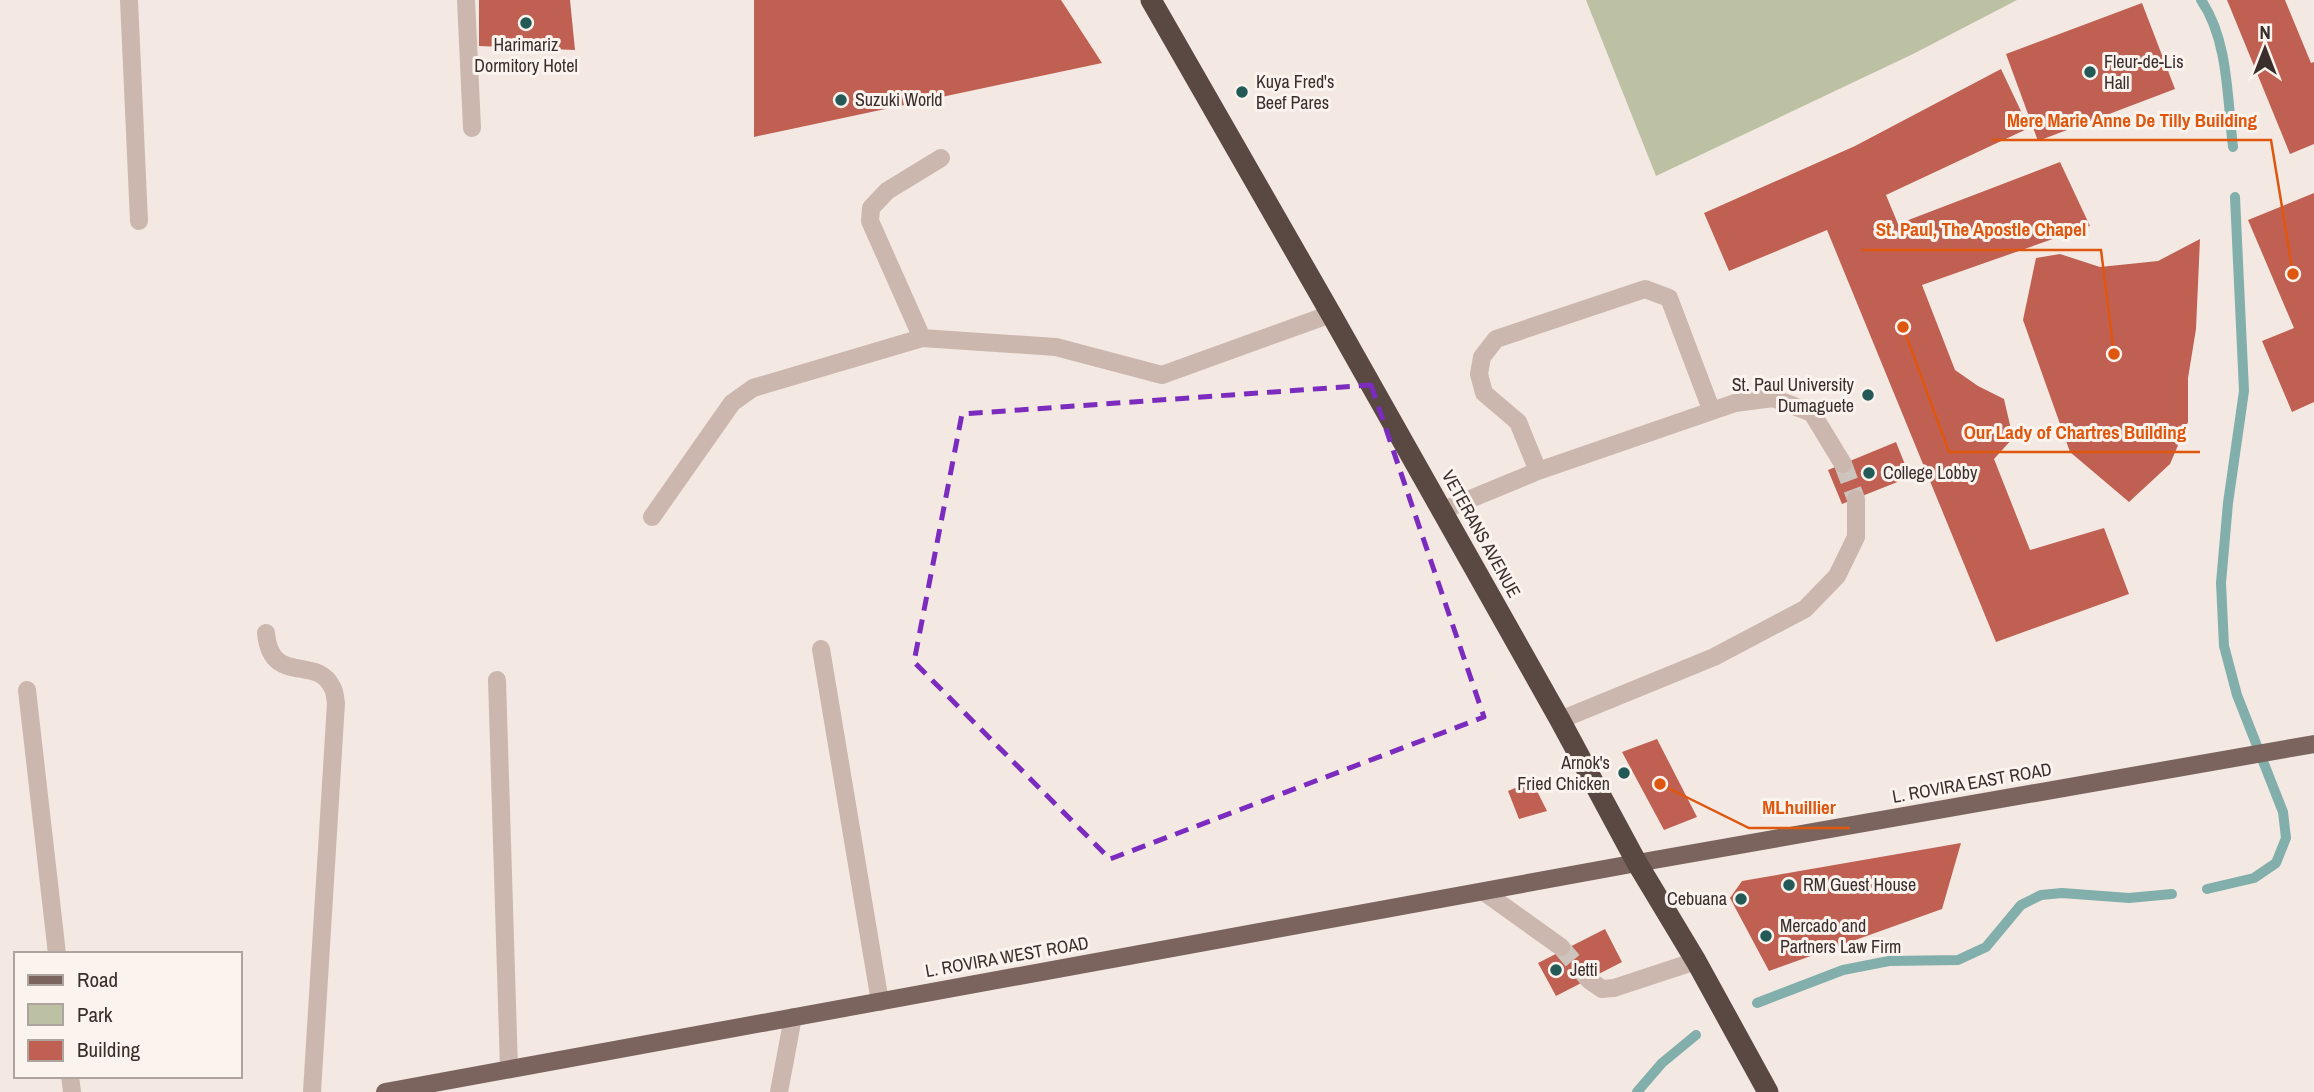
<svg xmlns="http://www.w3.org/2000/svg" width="2314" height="1092" font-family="'Archivo Narrow',sans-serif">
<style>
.green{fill:#bbc1a2}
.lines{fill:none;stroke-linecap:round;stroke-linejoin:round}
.stream{stroke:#82afab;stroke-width:10}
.building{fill:#c06052}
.minor-tunnel{stroke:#cec4be;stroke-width:18;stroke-dasharray:18 9;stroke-linecap:butt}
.minor{stroke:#cbb7ae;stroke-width:18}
.major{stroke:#7b645e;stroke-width:18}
.highway{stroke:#5a4843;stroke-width:21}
.marked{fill:none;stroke:#7b2cbf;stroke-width:5;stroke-dasharray:14 9;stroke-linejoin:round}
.poi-dot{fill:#235a57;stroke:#faf3ee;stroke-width:2.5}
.labels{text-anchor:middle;stroke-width:6;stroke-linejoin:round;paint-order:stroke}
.poi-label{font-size:18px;fill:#3a2e2c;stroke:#faf3ee;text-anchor:start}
.street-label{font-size:18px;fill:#3a2e2c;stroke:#faf3ee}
.leader{fill:none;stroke:#df570e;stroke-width:2.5}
.callout-dot{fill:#df570e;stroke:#faf3ee;stroke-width:2.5}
.callout-label{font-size:19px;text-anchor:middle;font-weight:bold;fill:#df570e;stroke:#faf3ee;stroke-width:6;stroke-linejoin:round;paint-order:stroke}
</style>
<rect width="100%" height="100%" fill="#f3e9e2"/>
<path class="green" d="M 1586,0 L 2017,0 L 1913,54 L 1656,176 Z"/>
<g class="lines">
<path class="stream" d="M 2201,0 C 2229,41 2227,99 2233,147
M 2207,889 L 2254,878 L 2276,863 L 2286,838 L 2283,812 L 2237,695 L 2224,646 L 2221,583 L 2228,503 L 2244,391 L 2235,197
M 1757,1003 L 1843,970 L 1889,961 L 1958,960 L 1986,947 L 2021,905 L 2041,895 L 2062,893 L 2129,898 L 2172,894
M 1637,1092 L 1662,1063 L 1696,1035"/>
</g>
<path class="building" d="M 479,0 L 570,0 L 575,50 L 479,46 Z
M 754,0 L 1061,0 L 1102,63 L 754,137 Z
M 2227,0 L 2285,0 L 2311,63 L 2314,62 L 2314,144 L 2290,154 Z
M 2142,3 L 2175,89 L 2038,141 L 2006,54 Z
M 2001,69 L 2029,128 L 1886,195 L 1898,224 L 2060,162 L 2090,226 L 1922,285 L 1955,370 L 1978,386 L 2004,399 L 2013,438 L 1994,459 L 2030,550 L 2104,528 L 2129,594 L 1996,642 L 1827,230 L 1729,271 L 1704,213 L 1855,146 Z
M 2314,193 L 2314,402 L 2292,412 L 2262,341 L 2294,328 L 2248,220 Z
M 2200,239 L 2196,329 L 2188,378 L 2188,422 L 2170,464 L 2129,502 L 2070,452 L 2023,320 L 2036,258 L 2060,254 L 2100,267 L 2158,261 Z
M 1896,442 L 1910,477 L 1842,504 L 1828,470 Z
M 1657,739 L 1697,817 L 1664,830 L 1622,752 Z
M 1532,781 L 1547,811 L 1519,819 L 1508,791 Z
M 1961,843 L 1942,909 L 1769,971 L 1730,898 L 1742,881 Z
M 1605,929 L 1622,962 L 1556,996 L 1538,963 Z"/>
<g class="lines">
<path class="minor-tunnel" d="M 1843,464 L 1856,499
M 1561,947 L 1589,980"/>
<path class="minor" d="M 129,0 L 139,221
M 466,0 L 472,128
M 922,338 L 870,221 L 871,208 L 887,191 L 941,158
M 1538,471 L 1518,422 L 1484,393 L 1479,374 L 1482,357 L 1496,339 L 1645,289 L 1669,298 L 1711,409
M 1441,511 L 1538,471 L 1735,403 L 1773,398 L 1812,413 L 1843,464
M 652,517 L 732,403 L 753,388 L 922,338 L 1056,347 L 1162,375 L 1331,314
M 266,633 C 271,687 317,654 332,687 C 335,691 335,698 336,703 L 312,1092
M 821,649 L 880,1002
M 497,680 L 509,1069
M 27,690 L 57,954
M 1560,720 L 1714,657 L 1805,609 L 1837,576 L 1856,537 L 1856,499
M 1484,892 L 1561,947
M 1589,980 L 1602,989 L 1614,988 L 1696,961
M 70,1076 L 72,1092
M 779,1092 L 793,1017"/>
<path class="major" d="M 385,1092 L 1637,863 L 2314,744"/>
<path class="highway" d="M 1151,0 L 1331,314 L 1560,720 L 1637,863 L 1696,961 L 1768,1092"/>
</g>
<path class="marked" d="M 1371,385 L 1484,717 L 1110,859 L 914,662 L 962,414 Z"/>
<g class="poi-dot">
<circle cx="526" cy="23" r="7"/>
<circle cx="2090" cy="72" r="7"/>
<circle cx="1242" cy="92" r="7"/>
<circle cx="841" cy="100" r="7"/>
<circle cx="1868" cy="395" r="7"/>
<circle cx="1869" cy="473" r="7"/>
<circle cx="1624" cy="773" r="7"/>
<circle cx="1789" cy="885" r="7"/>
<circle cx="1741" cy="899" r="7"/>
<circle cx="1766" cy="936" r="7"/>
<circle cx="1556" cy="970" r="7"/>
</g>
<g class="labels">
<g class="poi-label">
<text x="526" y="51" text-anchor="middle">Harimariz<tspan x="526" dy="21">Dormitory Hotel</tspan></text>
<text x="2104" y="68">Fleur-de-Lis<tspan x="2104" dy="21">Hall</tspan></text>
<text x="1256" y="88">Kuya Fred's<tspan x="1256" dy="21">Beef Pares</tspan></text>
<text x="855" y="106">Suzuki World</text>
<text x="1854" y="391" text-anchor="end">St. Paul University<tspan x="1854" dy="21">Dumaguete</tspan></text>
<text x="1883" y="479">College Lobby</text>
<text x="1610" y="769" text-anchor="end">Arnok's<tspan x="1610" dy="21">Fried Chicken</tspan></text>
<text x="1803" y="891">RM Guest House</text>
<text x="1727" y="905" text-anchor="end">Cebuana</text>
<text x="1780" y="932">Mercado and<tspan x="1780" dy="21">Partners Law Firm</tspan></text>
<text x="1570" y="976">Jetti</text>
</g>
<g class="street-label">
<text transform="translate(1481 534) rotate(61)" y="6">VETERANS AVENUE</text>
<text transform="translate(1972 783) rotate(-10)" y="6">L. ROVIRA EAST ROAD</text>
<text transform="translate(1007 957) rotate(-10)" y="6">L. ROVIRA WEST ROAD</text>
</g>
</g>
<path class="leader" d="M2293 274L2271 140H1992M2114 354L2101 250H1862M1903 327L1949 452H2200M1660 784L1749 828H1850"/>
<g class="callout-dot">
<circle cx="2293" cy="274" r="7"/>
<circle cx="2114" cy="354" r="7"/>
<circle cx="1903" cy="327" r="7"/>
<circle cx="1660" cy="784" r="7"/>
</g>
<g class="callout-label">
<text x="2132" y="127">Mere Marie Anne De Tilly Building</text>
<text x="1981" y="236">St. Paul, The Apostle Chapel</text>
<text x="2075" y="439">Our Lady of Chartres Building</text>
<text x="1799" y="814">MLhuillier</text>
</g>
<rect x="14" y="952" width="228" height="126" fill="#faf3ee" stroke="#ada4a0" stroke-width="2"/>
<rect x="28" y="975" width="35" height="10" fill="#7b645e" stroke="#ada4a0" stroke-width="2"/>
<text x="77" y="987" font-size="21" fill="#3a2e2c">Road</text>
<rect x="28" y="1004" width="35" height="21" fill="#bbc1a2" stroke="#ada4a0" stroke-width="2"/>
<text x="77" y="1022" font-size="21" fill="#3a2e2c">Park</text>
<rect x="28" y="1040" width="35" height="21" fill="#c06052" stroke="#ada4a0" stroke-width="2"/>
<text x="77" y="1057" font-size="21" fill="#3a2e2c">Building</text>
<g transform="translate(2265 49)" stroke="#faf3ee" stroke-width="5" paint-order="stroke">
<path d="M0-5L12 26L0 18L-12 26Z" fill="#3a2e2c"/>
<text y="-10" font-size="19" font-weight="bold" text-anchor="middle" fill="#3a2e2c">N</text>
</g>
</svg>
